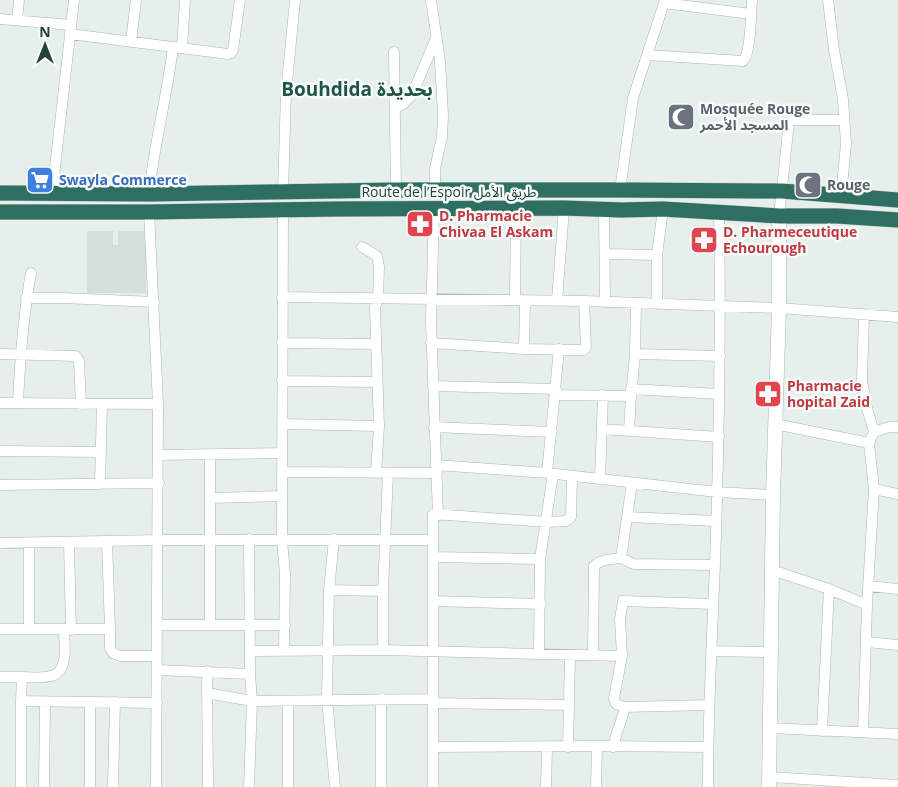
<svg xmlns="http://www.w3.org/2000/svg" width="898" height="787" font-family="'Open Sans','Noto Sans Arabic',sans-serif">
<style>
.built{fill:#d4dfda}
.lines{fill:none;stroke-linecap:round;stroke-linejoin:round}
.street-casing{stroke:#a8b8b2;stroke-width:11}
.secondary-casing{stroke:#a4bbb3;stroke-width:15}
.highway-casing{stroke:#c2cac8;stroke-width:16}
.street{stroke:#fff;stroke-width:10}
.secondary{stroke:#fff;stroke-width:14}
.highway{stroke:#2f6f62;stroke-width:15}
.labels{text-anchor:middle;stroke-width:5;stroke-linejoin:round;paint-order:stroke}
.worship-label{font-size:14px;font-weight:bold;fill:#5b616d;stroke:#f7fbf9;text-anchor:start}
.shop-label{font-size:14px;font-weight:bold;fill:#366cbe;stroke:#f7fbf9;text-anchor:start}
.street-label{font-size:14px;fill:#24423a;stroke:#f7fbf9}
.health-label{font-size:14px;font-weight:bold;fill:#be3a42;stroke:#f7fbf9;text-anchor:start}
.district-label{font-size:19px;font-weight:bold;fill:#1f5548;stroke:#f7fbf9}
</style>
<rect width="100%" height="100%" fill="#e6efeb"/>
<path class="built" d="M 87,231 L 113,231 L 113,245 L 118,245 L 118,231 L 146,231 L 146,293 L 87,293 Z"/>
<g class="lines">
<g class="street-casing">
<path id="street" d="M 431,0 L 440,61 L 443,115 L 442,137 L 435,168 L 435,190
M 828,0 L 834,50 L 843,99 L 846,144 L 841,196
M 664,3 L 751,14
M 0,19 L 71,25
M 17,20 L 19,0
M 70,34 L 228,54 L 231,53 L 233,50 L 240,0
M 131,42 L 136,0
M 182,48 L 185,0
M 394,52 L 396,190
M 647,55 L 743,61 C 751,53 751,13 752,0
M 395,108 L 403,104 L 412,95 L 436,38
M 620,190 L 633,98 L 665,0
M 283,192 L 286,93 L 295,0
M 52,194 L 74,0
M 149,194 C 154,144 167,97 173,47
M 434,208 L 431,321 L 438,515
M 283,210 L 282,540 L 285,574 L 284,651
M 604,210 L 605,302
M 149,212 L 158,404 L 156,787
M 779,216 L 789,122 L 793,120 L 844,120
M 362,247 L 377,256 L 379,267 L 378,299 L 375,307 L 379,426 L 376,473
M 605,254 L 657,255 L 657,304
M 657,255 L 663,209
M 282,297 L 584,301 L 779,308 L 898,317
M 26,298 L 63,298 L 154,302
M 515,300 L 516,209
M 557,301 L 564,208
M 282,343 L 376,344
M 431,343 L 524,349 L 584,350 L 586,347 L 584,301
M 524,349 L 525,301
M 0,354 L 76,356 L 79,361 L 81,404
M 635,354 L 720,356
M 282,381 L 377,382
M 433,386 L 556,389
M 631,389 L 719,394
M 556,395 L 631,396
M 0,403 L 158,404
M 18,403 C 20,359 23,316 31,273
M 282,424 L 379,426
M 775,424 L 869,443
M 434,427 L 552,432
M 602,429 L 719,437
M 629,431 L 631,396 L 635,354 L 636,303
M 874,432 L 889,427 L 898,427
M 0,451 L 101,452
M 210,454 L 210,625
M 159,455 L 282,453
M 436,465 L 547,473 L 717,492 L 773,495
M 282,472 L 437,473
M 547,473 L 559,349
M 600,479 L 603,395
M 632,483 L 621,558 L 634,564 L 715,565
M 100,484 L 102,404
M 0,485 L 159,483
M 874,489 L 898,494
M 210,498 L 282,496
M 627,517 L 716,521
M 249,539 L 250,674 L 252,701 L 249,787
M 334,539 L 329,590 L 327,699 L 335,787
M 69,542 L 71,630
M 0,543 L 158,540 L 433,540
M 29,543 L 29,629
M 433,557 L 540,559
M 772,570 L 829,589 L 867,605
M 869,586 L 898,589
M 329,590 L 383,591
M 433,601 L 541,604
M 157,625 L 285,625
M 0,629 L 110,629 L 107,541
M 110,629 L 110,648 L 113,653 L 121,656 L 157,656
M 867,642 L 898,645
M 383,650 L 383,591 L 388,473
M 250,651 L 383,650 L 622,656
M 711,651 L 771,652
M 539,654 L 540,559 L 553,474
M 593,655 L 594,566 C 601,559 612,559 621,558
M 157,670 L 250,674
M 207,671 L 208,787
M 0,677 L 22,677 L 21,701
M 22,677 C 31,677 45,679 54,675 C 69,669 64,642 64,630
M 207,693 L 252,701 L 433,699
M 381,699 L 381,787
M 288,701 L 288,787
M 433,703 L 569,705
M 709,705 L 625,707 L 616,704 L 614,698 L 622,656 L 620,619 L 623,601 L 713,604
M 770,728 L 898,734
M 822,731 L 829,589
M 863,732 L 867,605 L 874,489 L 869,443 L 874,432 L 867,408 L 862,381 L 864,314
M 597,746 L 708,747
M 433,747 L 597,746 L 596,787
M 568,747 L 570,655
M 613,747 C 616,732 622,721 625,707
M 770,777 L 898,785
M 21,787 L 21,701 L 157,703
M 44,787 L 45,702
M 90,787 L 90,702
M 113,787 L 115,702
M 433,787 L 433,514 L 547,522 L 566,521 L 571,517 L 572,476
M 546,787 L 547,748
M 708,787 C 708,712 712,638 715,564 C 719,447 721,329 719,212"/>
</g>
<g class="secondary-casing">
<path id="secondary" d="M 769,787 L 773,495 L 779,308 L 779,216"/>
</g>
<g class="highway-casing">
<path id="highway" d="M 0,193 L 149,194 L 396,190 L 620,190 L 782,191 L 898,200
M 0,212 L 149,212 L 336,209 L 564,208 L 622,210 L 663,209 L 779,216 L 837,216 L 898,220"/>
</g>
<use href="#street" class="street"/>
<use href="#secondary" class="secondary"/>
<use href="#highway" class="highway"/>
</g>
<defs>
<g id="mosque-square" transform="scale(1.4375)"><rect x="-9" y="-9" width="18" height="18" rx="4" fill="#6b7280" stroke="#f7fbf9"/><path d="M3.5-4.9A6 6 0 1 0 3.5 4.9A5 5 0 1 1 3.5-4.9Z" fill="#fff"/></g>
<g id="supermarket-square" transform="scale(1.4375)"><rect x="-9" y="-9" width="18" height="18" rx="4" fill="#3f7fe0" stroke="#f7fbf9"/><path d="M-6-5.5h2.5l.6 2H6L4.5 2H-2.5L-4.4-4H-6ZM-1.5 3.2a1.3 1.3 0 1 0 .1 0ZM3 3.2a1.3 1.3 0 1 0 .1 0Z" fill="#fff"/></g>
<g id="pharmacy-square" transform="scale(1.4375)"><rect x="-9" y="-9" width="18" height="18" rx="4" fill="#e0444e" stroke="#f7fbf9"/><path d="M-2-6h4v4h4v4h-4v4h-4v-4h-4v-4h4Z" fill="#fff"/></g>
</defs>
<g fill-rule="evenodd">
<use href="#mosque-square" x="681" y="117"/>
<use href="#supermarket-square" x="40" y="180"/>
<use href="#mosque-square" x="808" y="185"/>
<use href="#pharmacy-square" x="420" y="224"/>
<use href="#pharmacy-square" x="704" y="240"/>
<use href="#pharmacy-square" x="768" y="394"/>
</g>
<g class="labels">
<g class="worship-label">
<text x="700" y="114">Mosquée Rouge<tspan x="700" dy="16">المسجد الأحمر</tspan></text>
<text x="827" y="190">Rouge</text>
</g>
<g class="shop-label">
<text x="59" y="185">Swayla Commerce</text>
</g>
<g class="street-label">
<text x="449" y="197">Route de l’Espoir طريق الأمل</text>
</g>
<g class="health-label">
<text x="439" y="221">D. Pharmacie<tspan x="439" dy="16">Chivaa El Askam</tspan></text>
<text x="723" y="237">D. Pharmeceutique<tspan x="723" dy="16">Echourough</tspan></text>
<text x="787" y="391">Pharmacie<tspan x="787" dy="16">hopital Zaid</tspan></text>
</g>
<g class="district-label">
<text x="357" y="96">Bouhdida بحديدة</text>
</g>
</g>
<g transform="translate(45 45)" stroke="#f7fbf9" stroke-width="4" paint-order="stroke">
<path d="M0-4L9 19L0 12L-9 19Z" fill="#24423a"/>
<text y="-8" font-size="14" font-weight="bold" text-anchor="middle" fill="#24423a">N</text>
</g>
</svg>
